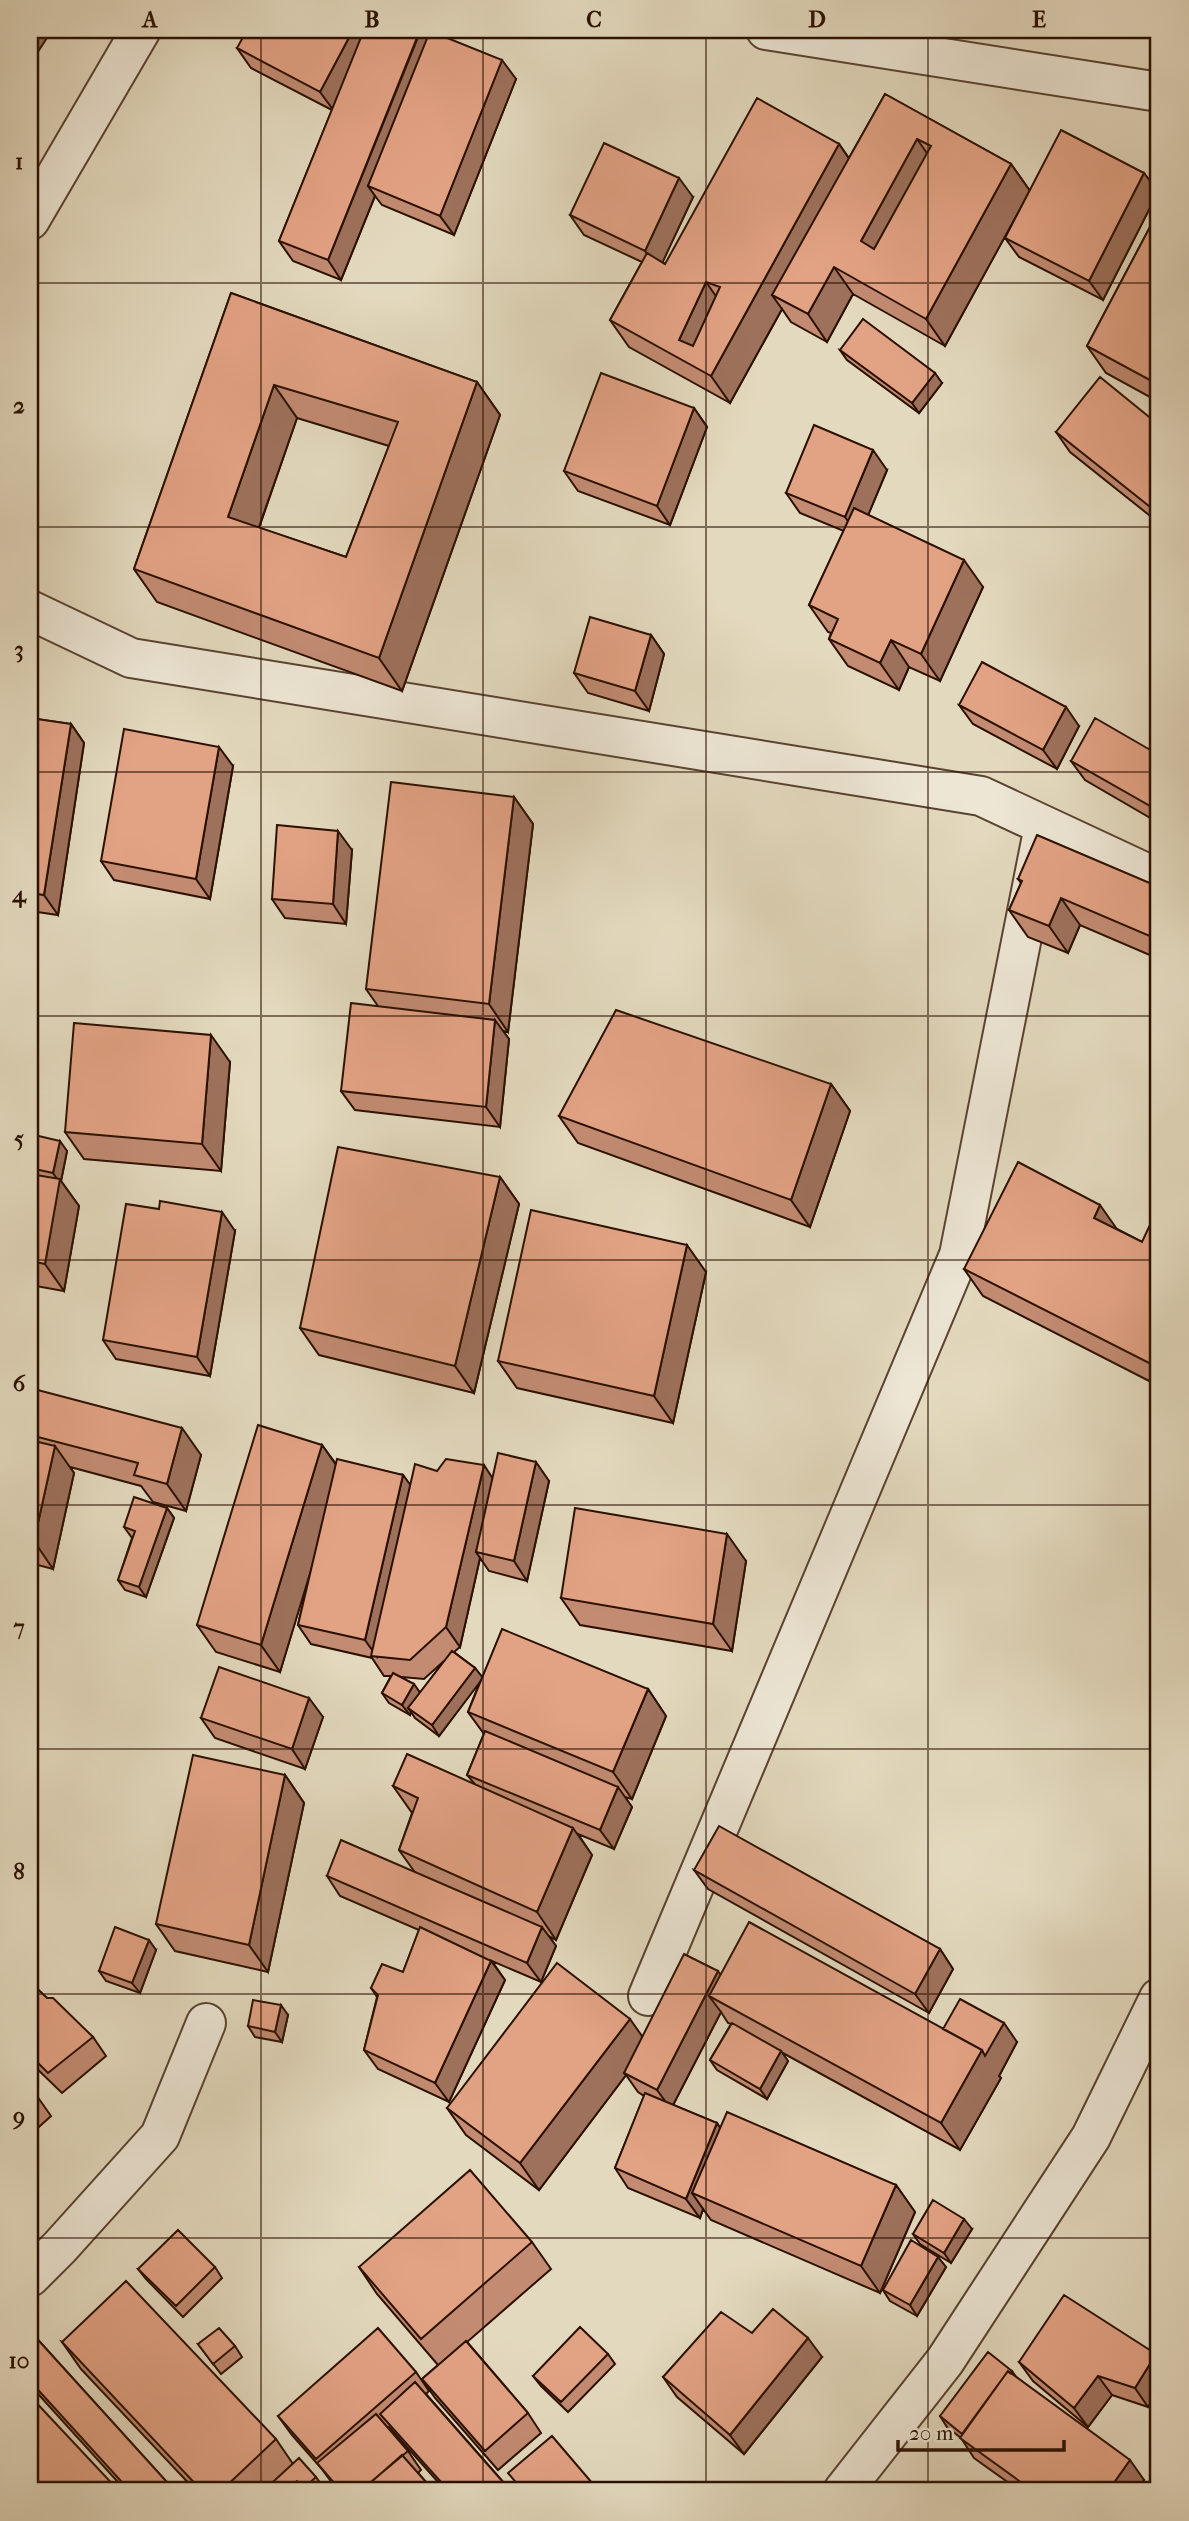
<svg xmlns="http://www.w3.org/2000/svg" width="1189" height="2521" font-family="'IM FELL French Canon',serif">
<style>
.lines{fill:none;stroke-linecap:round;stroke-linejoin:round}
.street-casing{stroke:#594230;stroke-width:42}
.street{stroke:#ede6d5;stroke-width:38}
.wall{fill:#c28b72;stroke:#2b1001;stroke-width:2;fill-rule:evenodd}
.shaded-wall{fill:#9e715c;stroke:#2b1001;stroke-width:2}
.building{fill:#e2a284;stroke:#2b1001;stroke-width:2;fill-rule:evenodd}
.grid{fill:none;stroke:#2b1001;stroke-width:2;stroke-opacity:0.55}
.neatline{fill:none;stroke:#2b1001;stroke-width:2.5}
.grid-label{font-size:23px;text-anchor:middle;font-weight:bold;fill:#2b1001}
</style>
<rect width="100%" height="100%" fill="#e3d9be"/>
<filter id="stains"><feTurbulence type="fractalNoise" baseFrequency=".00286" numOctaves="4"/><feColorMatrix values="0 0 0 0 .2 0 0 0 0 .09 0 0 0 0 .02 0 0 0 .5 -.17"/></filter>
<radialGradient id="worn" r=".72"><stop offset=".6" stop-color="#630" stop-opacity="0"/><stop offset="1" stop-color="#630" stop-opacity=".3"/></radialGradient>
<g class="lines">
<g class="street-casing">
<path id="street" d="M 766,30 L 1159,92
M 30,220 L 141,30
M 30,610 L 131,658 L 981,796 L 1159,879
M 648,1996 L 959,1255 L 1044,826
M 30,2277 L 60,2247 L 160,2136 L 206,2023
M 843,2491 L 945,2361 L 1091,2137 L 1159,1998"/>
</g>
<use href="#street" class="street"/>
</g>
<path class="wall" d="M 421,30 L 427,39 L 516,79 L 454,235 L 382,205 L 375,196 L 341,280 L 293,261 L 279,241 L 332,110 L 251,68 L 237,48 Z
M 885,94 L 1011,164 L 1030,191 L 1144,173 L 1158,192 L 1103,300 L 1019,257 L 1005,238 L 1016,216 L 945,346 L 853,294 L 827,342 L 791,322 L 782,309 L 730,403 L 629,347 L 610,320 L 642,262 L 584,235 L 570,215 L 693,197 L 662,262 L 665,264 L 839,144 L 849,158 Z
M 1159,210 L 1159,402 L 1106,373 L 1087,346 Z
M 231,293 L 477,382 L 500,415 L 402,691 L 157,602 L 134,569 ZM 297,418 L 389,446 L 346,557 L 259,528 Z
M 840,350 L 942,383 L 919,413 L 847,360 Z
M 694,408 L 707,427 L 670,525 L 578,491 L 564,471 Z
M 1159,425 L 1159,523 L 1070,452 L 1056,432 Z
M 887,470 L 868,515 L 983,587 L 940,681 L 909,667 L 899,690 L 848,666 L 829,639 L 831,633 L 828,632 L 809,605 L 844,531 L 800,513 L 786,493 Z
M 651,635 L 664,654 L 649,711 L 588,693 L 574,673 Z
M 959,705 L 1079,726 L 1057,769 L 973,724 Z
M 30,718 L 71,724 L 84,743 L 58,915 L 30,911 Z
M 1159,755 L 1159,823 L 1085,780 L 1071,761 Z
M 233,766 L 210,899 L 114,880 L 101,861 Z
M 514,797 L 533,824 L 508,1032 L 503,1031 L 509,1039 L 500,1127 L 355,1110 L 341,1091 L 378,1006 L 366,989 Z
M 352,850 L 346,924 L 285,918 L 272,899 Z
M 1018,879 L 1159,887 L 1159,959 L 1080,925 L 1068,953 L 1028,937 L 1009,910 L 1021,883 Z
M 230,1062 L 221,1171 L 84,1159 L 65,1132 Z
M 831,1084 L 850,1111 L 810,1227 L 578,1143 L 559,1116 Z
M 30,1134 L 67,1151 L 61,1181 L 79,1206 L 64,1291 L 30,1285 Z
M 500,1177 L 519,1204 L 474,1393 L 319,1355 L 300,1328 Z
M 1117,1229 L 1142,1242 L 1159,1233 L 1159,1386 L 983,1296 L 964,1269 Z
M 235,1231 L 210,1376 L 116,1359 L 103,1340 Z
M 706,1272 L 673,1423 L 517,1388 L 498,1361 Z
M 30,1388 L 201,1455 L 186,1511 L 153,1502 L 141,1486 L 70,1467 L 74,1473 L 53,1569 L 30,1563 Z
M 322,1445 L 336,1464 L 403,1475 L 410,1485 L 437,1471 L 493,1478 L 549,1481 L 527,1581 L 489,1571 L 480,1558 L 460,1647 L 454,1652 L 475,1668 L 482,1677 L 648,1689 L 666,1716 L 632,1799 L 625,1797 L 632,1807 L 614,1849 L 578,1834 L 592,1855 L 556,1940 L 549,1936 L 556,1946 L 541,1982 L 492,1961 L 505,1980 L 449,2102 L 378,2069 L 364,2050 L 377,1997 L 371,1988 L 403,1972 L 419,1930 L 340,1896 L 327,1876 L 414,1871 L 399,1850 L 412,1813 L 393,1786 L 474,1783 L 467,1775 L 484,1734 L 468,1712 L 480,1681 L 439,1736 L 415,1718 L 411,1712 L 410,1715 L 389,1703 L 382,1693 L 391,1676 L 384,1676 L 372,1658 L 311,1644 L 298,1625 L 310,1572 L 280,1672 L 216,1652 L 197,1625 ZM 444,1661 L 420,1693 L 402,1677 L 424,1679 Z
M 167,1508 L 174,1518 L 146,1597 L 125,1590 L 118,1580 L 132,1538 L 124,1527 Z
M 746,1561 L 732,1651 L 580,1625 L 561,1598 Z
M 323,1717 L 305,1769 L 215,1738 L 201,1718 Z
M 285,1775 L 304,1803 L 268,1972 L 175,1951 L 156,1924 Z
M 694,1870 L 940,1949 L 953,1969 L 929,2013 L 708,1889 Z
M 156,1950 L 140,1993 L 106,1981 L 99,1971 Z
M 721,1974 L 943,2029 L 1017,2042 L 999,2076 L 1001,2078 L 960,2150 L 781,2052 L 788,2061 L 767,2099 L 717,2070 L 710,2060 L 731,2024 L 728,2023 L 721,2012 L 673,2105 L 717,2123 L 720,2128 L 896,2185 L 915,2212 L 880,2293 L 711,2220 L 703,2209 L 700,2218 L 628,2188 L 615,2168 L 644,2096 L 638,2092 L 626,2075 L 539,2190 L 466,2135 L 447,2108 L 642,2037 Z
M 30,1982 L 47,1998 L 93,2037 L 106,2056 L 62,2093 L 30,2062 Z
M 288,2015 L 282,2042 L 255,2037 L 248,2026 Z
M 30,2086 L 51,2116 L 30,2135 Z
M 972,2229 L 951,2263 L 920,2244 L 913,2234 Z
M 532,2242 L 551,2269 L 467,2342 L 528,2413 L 541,2433 L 498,2470 L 435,2398 L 422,2379 L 438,2365 L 377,2294 L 359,2267 Z
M 938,2257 L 946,2267 L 917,2316 L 890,2301 L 883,2290 Z
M 215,2267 L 222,2278 L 183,2317 L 146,2279 L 138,2269 Z
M 30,2331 L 175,2491 L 126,2491 L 30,2385 Z
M 752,2333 L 822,2357 L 744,2454 L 677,2397 L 663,2377 Z
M 62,2342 L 276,2439 L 293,2464 L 316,2477 L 323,2487 L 319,2491 L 196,2491 L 81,2369 Z
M 198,2344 L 235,2346 L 242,2357 L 221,2374 Z
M 608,2354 L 615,2364 L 568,2412 L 541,2386 L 533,2376 Z
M 1156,2354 L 1159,2358 L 1159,2390 L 1148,2407 L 1112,2395 L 1088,2427 L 1033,2381 L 1019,2362 Z
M 1012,2371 L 1017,2378 L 1144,2480 L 1136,2491 L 1020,2491 L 974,2458 L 961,2438 L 947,2427 L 940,2416 Z
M 416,2372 L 429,2391 L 426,2394 L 511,2491 L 446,2491 L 389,2427 L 388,2428 L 408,2451 L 421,2470 L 418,2473 L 434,2491 L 338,2491 L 321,2468 L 292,2435 L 278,2416 Z"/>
<path class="shaded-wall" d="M 30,30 L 52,30 L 30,64 Z
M 353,30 L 366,30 L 334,111 L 320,92 Z
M 421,30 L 434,49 L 368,186 L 375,196 L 341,280 L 328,260 Z
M 502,60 L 516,79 L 454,235 L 440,216 Z
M 917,139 L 936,166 L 882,264 L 861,241 Z
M 839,144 L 858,172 L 772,295 L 782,309 L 730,403 L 711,376 Z
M 1011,164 L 1030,191 L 945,346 L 926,319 Z
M 1144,173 L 1158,192 L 1103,300 L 1089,281 Z
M 679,178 L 693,197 L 659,270 L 645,251 Z
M 834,267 L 853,294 L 827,342 L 808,314 Z
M 706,282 L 725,309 L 700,361 L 679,340 Z
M 935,373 L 942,383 L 919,413 L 912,403 Z
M 477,382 L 500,415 L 402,691 L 379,658 Z
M 274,385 L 297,418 L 251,550 L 228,517 Z
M 694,408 L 707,427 L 670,525 L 657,506 Z
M 873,450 L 887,470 L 859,537 L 845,517 Z
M 964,560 L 983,587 L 940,681 L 921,654 Z
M 651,635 L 664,654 L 649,711 L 635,691 Z
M 891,640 L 909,667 L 899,690 L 880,663 Z
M 1066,707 L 1079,726 L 1057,769 L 1043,750 Z
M 71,724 L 84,743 L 58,915 L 44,895 Z
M 219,747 L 233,766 L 210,899 L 196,879 Z
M 514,797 L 533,824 L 508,1032 L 489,1004 Z
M 338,831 L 352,850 L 346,924 L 333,904 Z
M 1061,898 L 1080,925 L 1068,953 L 1049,926 Z
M 495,1020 L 509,1039 L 500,1127 L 486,1107 Z
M 211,1035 L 230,1062 L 221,1171 L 202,1144 Z
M 831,1084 L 850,1111 L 810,1227 L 791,1200 Z
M 60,1141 L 67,1151 L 61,1181 L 79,1206 L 64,1291 L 45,1264 L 59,1182 L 53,1173 Z
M 500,1177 L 519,1204 L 474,1393 L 455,1366 Z
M 1100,1205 L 1119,1232 L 1094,1218 Z
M 222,1212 L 235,1231 L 210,1376 L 197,1357 Z
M 687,1245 L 706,1272 L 673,1423 L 654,1396 Z
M 182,1428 L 201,1455 L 186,1511 L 167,1484 Z
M 322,1445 L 341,1472 L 280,1672 L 261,1645 Z
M 55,1446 L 74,1473 L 53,1569 L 34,1541 Z
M 536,1462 L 549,1481 L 527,1581 L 514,1561 Z
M 484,1465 L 497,1485 L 476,1552 L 480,1558 L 460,1647 L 446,1627 Z
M 403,1475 L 417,1494 L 377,1657 L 365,1640 Z
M 167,1508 L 174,1518 L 146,1597 L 139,1587 Z
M 727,1534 L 746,1561 L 732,1651 L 713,1624 Z
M 475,1668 L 483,1678 L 439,1736 L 432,1725 Z
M 414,1684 L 421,1694 L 408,1708 L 411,1712 L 410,1715 L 402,1705 Z
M 648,1689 L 666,1716 L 632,1799 L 613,1772 Z
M 309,1698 L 323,1717 L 305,1769 L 292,1749 Z
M 285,1775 L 304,1803 L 268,1972 L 249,1945 Z
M 618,1787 L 632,1807 L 614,1849 L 600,1830 Z
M 573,1828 L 592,1855 L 556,1940 L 537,1912 Z
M 542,1927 L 556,1946 L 541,1982 L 527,1963 Z
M 149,1940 L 156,1950 L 140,1993 L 132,1983 Z
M 940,1949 L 953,1969 L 929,2013 L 915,1994 Z
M 491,1961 L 505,1980 L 449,2102 L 435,2083 Z
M 718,1971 L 732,1990 L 709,1996 L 721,2012 L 671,2109 L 657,2090 Z
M 281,2005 L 288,2015 L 282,2042 L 275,2032 Z
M 630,2019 L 649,2046 L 624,2073 L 626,2075 L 539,2190 L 520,2163 Z
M 1004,2023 L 1017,2042 L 999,2076 L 1001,2078 L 960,2150 L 941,2123 L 982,2050 Z
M 781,2051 L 788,2061 L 767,2099 L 760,2089 Z
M 717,2123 L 730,2143 L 692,2193 L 703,2209 L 700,2218 L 686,2199 Z
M 896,2185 L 915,2212 L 880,2293 L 861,2266 Z
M 964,2219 L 972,2229 L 951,2263 L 944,2253 Z
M 938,2257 L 946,2267 L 917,2316 L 910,2305 Z
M 808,2338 L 822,2357 L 744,2454 L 730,2435 Z
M 1156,2354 L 1159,2358 L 1159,2390 L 1148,2407 L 1135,2388 Z
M 1098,2376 L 1112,2395 L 1088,2427 L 1074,2408 Z
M 1130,2460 L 1144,2480 L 1136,2491 L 1108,2491 Z"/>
<path class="building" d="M 247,30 L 353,30 L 320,92 L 237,48 Z
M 364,30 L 420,30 L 328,260 L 279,241 Z
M 430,31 L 502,60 L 440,216 L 368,186 Z
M 885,94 L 1011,164 L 926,319 L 834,267 L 808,314 L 772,295 ZM 917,139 L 931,146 L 874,249 L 861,241 Z
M 757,98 L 839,144 L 711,376 L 610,320 L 647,253 L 665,264 ZM 706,282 L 720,287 L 693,346 L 679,340 Z
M 1061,130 L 1144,173 L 1089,281 L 1005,238 Z
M 604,143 L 679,178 L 645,251 L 570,215 Z
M 1159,210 L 1159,385 L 1087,346 Z
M 231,293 L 477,382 L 379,658 L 134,569 ZM 274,385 L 398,422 L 346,557 L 228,517 Z
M 863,319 L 935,373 L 912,403 L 840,350 Z
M 601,373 L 694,408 L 657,506 L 564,471 Z
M 1100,377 L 1159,425 L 1159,514 L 1056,432 Z
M 814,425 L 873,450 L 845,517 L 786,493 Z
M 854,508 L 964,560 L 921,654 L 891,640 L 880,663 L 829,639 L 838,619 L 809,605 Z
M 590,617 L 651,635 L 635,691 L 574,673 Z
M 982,662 L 1066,707 L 1043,750 L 959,705 Z
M 30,718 L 71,724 L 44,895 L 30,893 Z
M 1095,718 L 1159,755 L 1159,811 L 1071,761 Z
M 124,729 L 219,747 L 196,879 L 101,861 Z
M 391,782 L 514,797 L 489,1004 L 366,989 Z
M 277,825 L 338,831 L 333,904 L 272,899 Z
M 1037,835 L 1159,887 L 1159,940 L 1061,898 L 1049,926 L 1009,910 L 1022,881 L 1018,879 Z
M 351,1003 L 495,1020 L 486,1107 L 341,1091 Z
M 616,1010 L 831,1084 L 791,1200 L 559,1116 Z
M 74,1023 L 211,1035 L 202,1144 L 65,1132 Z
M 30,1134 L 60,1141 L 53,1173 L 30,1168 Z
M 338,1147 L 500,1177 L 455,1366 L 300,1328 Z
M 1018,1162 L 1100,1205 L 1094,1218 L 1142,1242 L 1149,1227 L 1159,1233 L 1159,1368 L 964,1269 Z
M 30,1174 L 60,1179 L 45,1264 L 30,1261 Z
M 160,1201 L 222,1212 L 197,1357 L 103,1340 L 126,1204 L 159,1209 Z
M 531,1210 L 687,1245 L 654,1396 L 498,1361 Z
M 30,1388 L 182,1428 L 167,1484 L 134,1475 L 138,1463 L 30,1435 Z
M 258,1425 L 322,1445 L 261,1645 L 197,1625 Z
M 30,1440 L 55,1446 L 34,1541 L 30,1540 Z
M 498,1453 L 536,1462 L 514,1561 L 476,1552 Z
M 337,1459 L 403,1475 L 365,1640 L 298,1625 Z
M 446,1459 L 484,1465 L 446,1627 L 410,1660 L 371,1656 L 415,1464 L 437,1471 Z
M 134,1497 L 167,1508 L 139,1587 L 118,1580 L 135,1531 L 124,1527 Z
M 575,1508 L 727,1534 L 713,1624 L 561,1598 Z
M 502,1629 L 648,1689 L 613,1772 L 468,1712 Z
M 452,1651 L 475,1668 L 432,1725 L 408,1708 Z
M 219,1667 L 309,1698 L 292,1749 L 201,1718 Z
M 393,1673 L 414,1684 L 402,1705 L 382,1693 Z
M 485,1731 L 618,1787 L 600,1830 L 467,1775 Z
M 407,1754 L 573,1828 L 537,1912 L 399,1850 L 418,1798 L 393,1786 Z
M 193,1755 L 285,1775 L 249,1945 L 156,1924 Z
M 719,1826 L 940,1949 L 915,1994 L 694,1870 Z
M 341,1840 L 542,1927 L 527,1963 L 327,1876 Z
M 749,1922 L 982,2050 L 941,2123 L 709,1996 Z
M 115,1927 L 149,1940 L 132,1983 L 99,1971 Z
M 420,1927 L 491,1961 L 435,2083 L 364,2050 L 378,1995 L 371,1988 L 382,1964 L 403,1972 Z
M 684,1954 L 718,1971 L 657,2090 L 624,2073 Z
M 557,1963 L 630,2019 L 520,2163 L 447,2108 Z
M 30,1982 L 47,1998 L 53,1998 L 93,2037 L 48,2073 L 30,2055 Z
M 960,1999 L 1004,2023 L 985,2056 L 982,2050 L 943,2029 Z
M 253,2000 L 281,2005 L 275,2032 L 248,2026 Z
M 732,2023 L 781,2051 L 760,2089 L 710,2060 Z
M 30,2086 L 38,2097 L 30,2104 Z
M 645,2093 L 717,2123 L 686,2199 L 615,2168 Z
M 727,2112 L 896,2185 L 861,2266 L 692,2193 Z
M 470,2170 L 532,2242 L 421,2339 L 359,2267 Z
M 933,2200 L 964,2219 L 944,2253 L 913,2234 Z
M 178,2230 L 215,2267 L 176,2306 L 138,2269 Z
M 911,2240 L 938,2257 L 910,2305 L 883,2290 Z
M 126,2281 L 276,2439 L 221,2491 L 202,2491 L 62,2342 Z
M 1064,2295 L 1156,2354 L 1135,2388 L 1098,2376 L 1074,2408 L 1019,2362 Z
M 773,2309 L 808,2338 L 730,2435 L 663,2377 L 721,2312 L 752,2333 Z
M 580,2327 L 608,2354 L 561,2402 L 533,2376 Z
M 219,2328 L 235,2346 L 213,2364 L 198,2344 Z
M 378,2328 L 416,2372 L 316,2459 L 278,2416 Z
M 30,2331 L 175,2491 L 130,2491 L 30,2381 Z
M 466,2341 L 528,2413 L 485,2451 L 422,2379 Z
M 988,2352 L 1012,2371 L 1010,2373 L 1008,2371 L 962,2434 L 940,2416 Z
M 1008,2371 L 1130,2460 L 1108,2491 L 1033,2491 L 960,2438 Z
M 415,2382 L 511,2491 L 449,2491 L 380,2414 Z
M 30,2396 L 119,2491 L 30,2491 Z
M 376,2414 L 408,2451 L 360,2491 L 341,2491 L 317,2463 Z
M 552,2436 L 599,2491 L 523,2491 L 508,2473 Z
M 402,2455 L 434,2491 L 361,2491 Z
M 299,2458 L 316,2477 L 304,2488 L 297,2481 L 284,2491 L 263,2491 Z
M 297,2481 L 307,2491 L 284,2491 Z"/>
<path class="grid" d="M 261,30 L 261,2491M 483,30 L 483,2491M 706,30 L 706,2491M 928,30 L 928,2491M 30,283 L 1159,283M 30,527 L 1159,527M 30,772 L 1159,772M 30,1016 L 1159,1016M 30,1260 L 1159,1260M 30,1505 L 1159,1505M 30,1749 L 1159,1749M 30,1994 L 1159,1994M 30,2238 L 1159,2238"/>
<rect width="1189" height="2521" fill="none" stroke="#e3d9be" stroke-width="77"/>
<path d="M898 2440v10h166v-10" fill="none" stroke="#2b1001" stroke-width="3.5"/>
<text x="909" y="2440" font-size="21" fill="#2b1001" stroke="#ede6d5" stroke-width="5" paint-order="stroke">20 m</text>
<rect x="38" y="38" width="1112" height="2444" class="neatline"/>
<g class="grid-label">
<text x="150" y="27">A</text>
<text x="372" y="27">B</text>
<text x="594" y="27">C</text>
<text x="817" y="27">D</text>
<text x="1039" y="27">E</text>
<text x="19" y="169">1</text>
<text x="19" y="413">2</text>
<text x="19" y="657">3</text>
<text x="19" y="902">4</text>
<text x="19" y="1146">5</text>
<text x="19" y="1391">6</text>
<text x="19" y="1635">7</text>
<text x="19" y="1879">8</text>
<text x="19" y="2124">9</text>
<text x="19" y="2368">10</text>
</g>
<rect width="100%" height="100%" filter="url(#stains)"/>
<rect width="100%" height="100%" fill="url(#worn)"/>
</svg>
